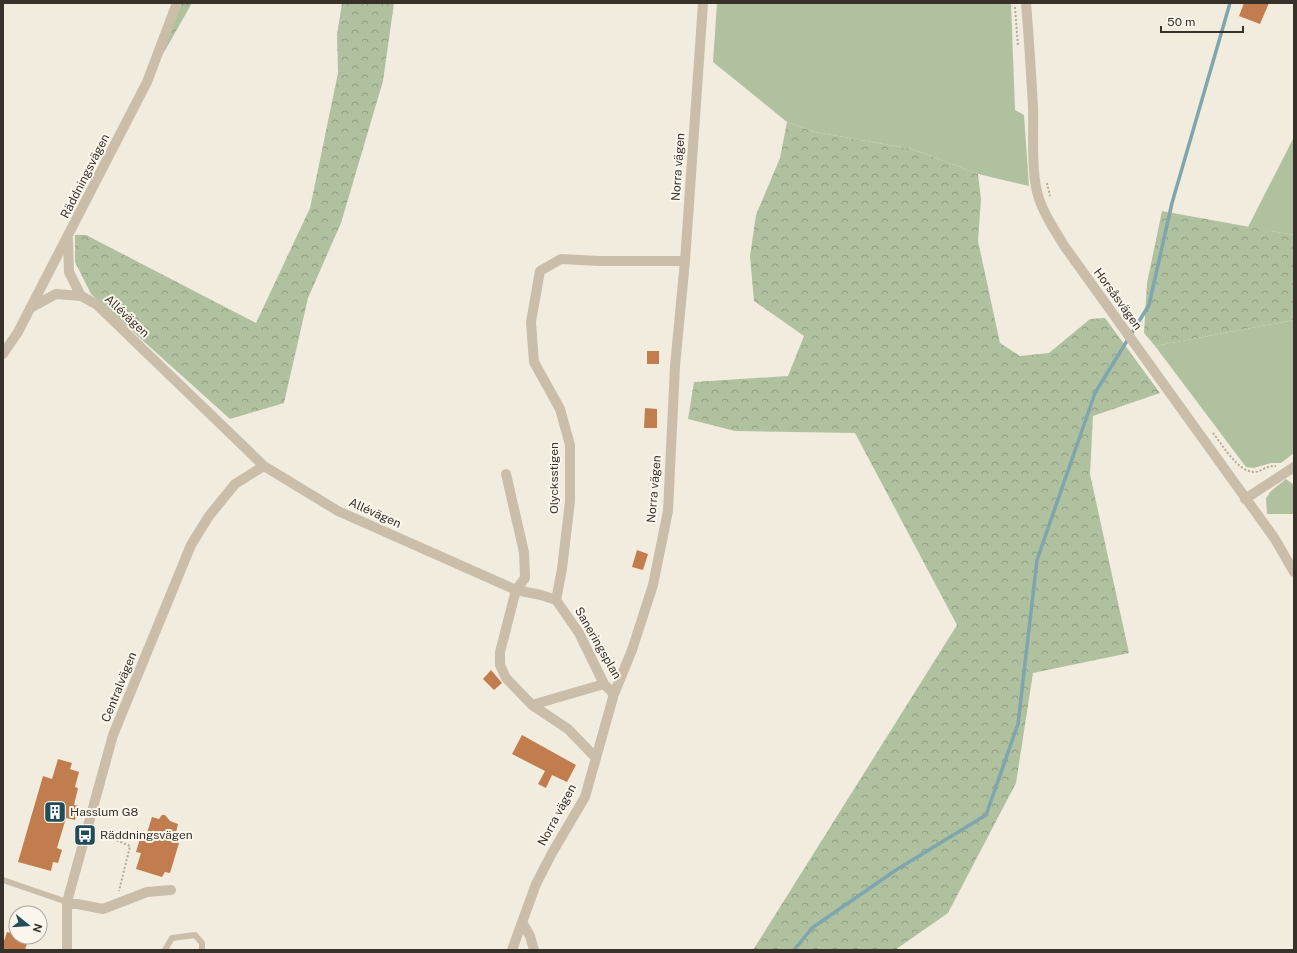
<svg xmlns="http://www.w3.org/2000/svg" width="1297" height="953" font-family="'Public Sans',sans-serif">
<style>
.grass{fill:#b0c19f}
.forest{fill:url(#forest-crowns)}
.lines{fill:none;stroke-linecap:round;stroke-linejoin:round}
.stream{stroke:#7fa5ae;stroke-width:3.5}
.building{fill:#c27d4e}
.path{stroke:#b6a995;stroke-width:2;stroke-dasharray:2 2;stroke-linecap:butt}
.service{stroke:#cabeab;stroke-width:6}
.minor{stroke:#cabeab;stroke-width:10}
.labels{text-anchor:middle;stroke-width:4;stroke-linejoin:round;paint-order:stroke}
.street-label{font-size:12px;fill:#38312a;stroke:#faf6ec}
.poi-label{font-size:12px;fill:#38312a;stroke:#faf6ec;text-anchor:start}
</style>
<defs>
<pattern id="forest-crowns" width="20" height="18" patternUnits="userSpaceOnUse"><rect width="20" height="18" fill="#b0c19f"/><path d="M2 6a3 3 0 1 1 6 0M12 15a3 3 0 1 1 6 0" fill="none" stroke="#909d82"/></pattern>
</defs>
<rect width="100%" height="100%" fill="#f2ecdf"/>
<path class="grass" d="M 717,3 L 1011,3 L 1015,110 L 1024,115 L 1029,186 L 978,174 L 912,149 L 815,132 L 787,122 L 713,62 Z
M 1294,137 L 1294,235 L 1248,227 Z
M 1294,320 L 1294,453 L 1281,463 L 1271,463 L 1254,468 L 1246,467 L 1155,346 Z
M 1286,479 L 1294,485 L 1294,514 L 1267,514 L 1266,498 L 1271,491 Z"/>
<path class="forest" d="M 178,3 L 192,3 L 163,54 Z
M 342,3 L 394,3 L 383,81 L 341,223 L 308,298 L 284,403 L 230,419 L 91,294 L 75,262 L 75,235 L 86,235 L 256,323 L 310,208 L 338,73 L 337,35 Z
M 787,122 L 815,132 L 912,149 L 978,174 L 981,199 L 978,241 L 1000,343 L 1020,356 L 1049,353 L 1090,319 L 1105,318 L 1160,393 L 1093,416 L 1090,474 L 1129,653 L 1033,673 L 1016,783 L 948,913 L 895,950 L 753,950 L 957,625 L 855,433 L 735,431 L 688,419 L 694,382 L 788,376 L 804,336 L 754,301 L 750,256 L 756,215 L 780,158 Z
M 1162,211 L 1294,235 L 1294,320 L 1155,346 L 1144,333 L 1147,283 Z"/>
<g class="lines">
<path class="stream" d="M 794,950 L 812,928 L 896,870 L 986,815 L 1018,724 L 1037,560 L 1095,393 L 1149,305 L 1172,203 L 1230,3"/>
</g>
<path class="building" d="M 1244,3 L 1269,3 L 1260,24 L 1239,16 Z
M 647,351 L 659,351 L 659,364 L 647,364 Z
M 645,408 L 657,409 L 657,428 L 644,428 Z
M 637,550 L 648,554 L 643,570 L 632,567 Z
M 491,670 L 502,683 L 494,690 L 483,679 Z
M 522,735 L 576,765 L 567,782 L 552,775 L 546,788 L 538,784 L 545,771 L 512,754 Z
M 58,759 L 72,763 L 70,769 L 79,772 L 75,787 L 78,788 L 74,805 L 79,806 L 75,820 L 66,818 L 57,848 L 62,850 L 58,863 L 53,862 L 51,871 L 18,862 L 43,776 L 52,779 Z
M 162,815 L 165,815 L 170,821 L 178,824 L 174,841 L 179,843 L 170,873 L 165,872 L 162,877 L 136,869 L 141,853 L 136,852 L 142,832 L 147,833 L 152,817 L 159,819 Z
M 7,932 L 16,934 L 16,937 L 29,937 L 25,950 L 3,950 L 3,944 Z"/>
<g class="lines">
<path class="path" d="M 1015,7 L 1018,46
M 1047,183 L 1050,196
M 1213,433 C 1222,444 1238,473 1255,472 C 1262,471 1268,465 1276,466
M 102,834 L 130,846 L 119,891"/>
<path class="service" d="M 3,880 L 67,902
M 165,950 L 172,938 L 195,935 L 202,943 L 202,950"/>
<path class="minor" d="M 1026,3 C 1029,38 1031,72 1033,107 C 1034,134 1031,161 1036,187 C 1040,209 1054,229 1065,247 L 1275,539 L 1294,572
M 68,239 L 69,272 L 81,296
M 30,308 L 56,294 L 81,296 L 96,304 L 264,466 L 338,511 L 516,590 L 500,652 L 500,665 L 506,678 L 532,705 L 568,729 L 596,758
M 3,354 L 18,332 L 147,82 L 177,3
M 506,474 L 524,552 L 525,578 L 516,590
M 1245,499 L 1294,467
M 516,590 L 541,595 L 556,600 L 579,633 L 604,684 L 614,694
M 556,600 L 562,569 L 570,501 L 570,445 L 560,409 L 534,362 L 531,322 L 540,271 L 561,259 L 599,261 L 685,261
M 532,705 L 604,684
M 67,902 L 103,909 L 147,892 L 171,890
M 522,922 L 530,936 L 534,950
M 67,950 L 67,902 L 113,735 L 191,545 L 209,516 L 235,484 L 264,466
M 512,950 L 536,884 L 552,853 L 585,797 L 614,694 L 632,650 L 653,585 L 668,511 L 675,366 L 685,261 L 703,3"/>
</g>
<defs>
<g id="building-square" transform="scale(1.15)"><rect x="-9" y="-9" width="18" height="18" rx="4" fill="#214c59" stroke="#faf6ec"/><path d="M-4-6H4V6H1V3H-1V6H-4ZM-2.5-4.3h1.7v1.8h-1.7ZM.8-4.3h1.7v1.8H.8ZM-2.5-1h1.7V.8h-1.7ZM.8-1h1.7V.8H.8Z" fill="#fff"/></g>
<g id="bus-square" transform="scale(1.15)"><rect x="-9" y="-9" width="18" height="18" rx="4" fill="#214c59" stroke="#faf6ec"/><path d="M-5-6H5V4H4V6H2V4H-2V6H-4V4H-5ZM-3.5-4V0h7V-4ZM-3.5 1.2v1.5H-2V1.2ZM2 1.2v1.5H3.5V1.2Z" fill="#fff"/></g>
</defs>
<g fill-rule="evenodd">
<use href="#building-square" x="55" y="812"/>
<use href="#bus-square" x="85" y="835"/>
</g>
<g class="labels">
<g class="street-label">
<text transform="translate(678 167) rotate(-86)" y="4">Norra vägen</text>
<text transform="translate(85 176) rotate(-63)" y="4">Räddningsvägen</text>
<text transform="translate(1118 299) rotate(54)" y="4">Horsåsvägen</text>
<text transform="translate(127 316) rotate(43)" y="4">Allévägen</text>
<text transform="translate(554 478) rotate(-90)" y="4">Olycksstigen</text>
<text transform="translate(654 489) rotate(-85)" y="4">Norra vägen</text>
<text transform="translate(375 513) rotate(24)" y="4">Allévägen</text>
<text transform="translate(598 643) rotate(60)" y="4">Saneringsplan</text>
<text transform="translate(119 687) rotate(-68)" y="4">Centralvägen</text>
<text transform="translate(557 815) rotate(-62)" y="4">Norra vägen</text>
</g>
<g class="poi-label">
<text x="70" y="816">Hasslum G8</text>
<text x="100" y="839">Räddningsvägen</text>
</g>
</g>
<rect width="1297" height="953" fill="none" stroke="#38312a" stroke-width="8"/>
<g transform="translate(28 925) rotate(107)"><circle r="19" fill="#faf6ec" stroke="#aca79e"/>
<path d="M0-3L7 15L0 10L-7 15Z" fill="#214c59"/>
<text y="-6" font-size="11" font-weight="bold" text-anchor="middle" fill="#38312a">N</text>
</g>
<path d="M1161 26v6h82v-6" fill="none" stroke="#38312a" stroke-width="2"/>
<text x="1167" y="26" font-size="12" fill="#38312a" stroke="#faf6ec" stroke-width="3" paint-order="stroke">50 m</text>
</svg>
